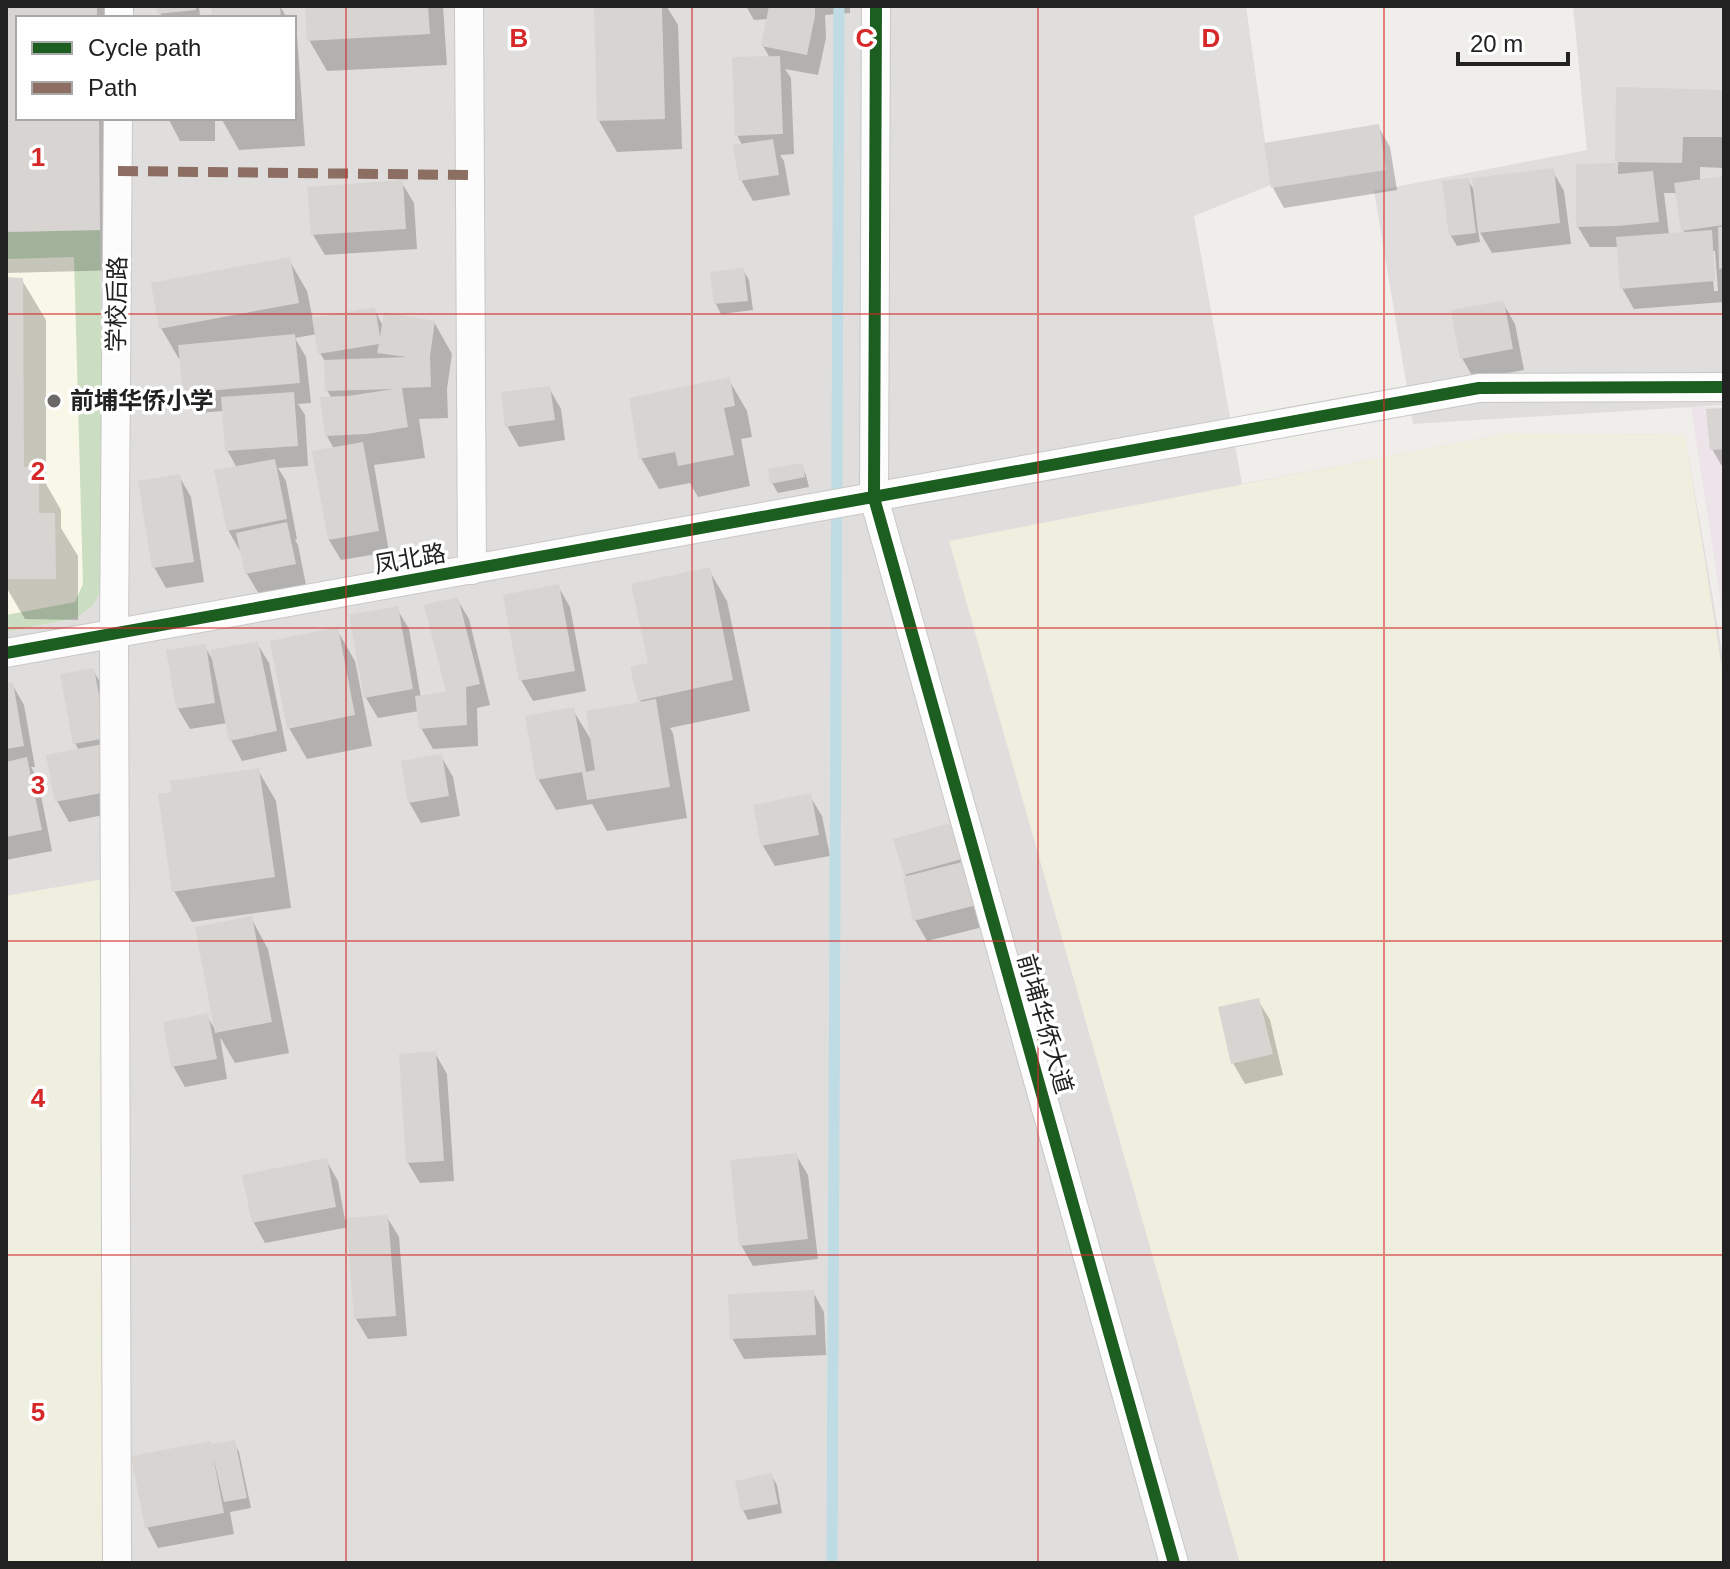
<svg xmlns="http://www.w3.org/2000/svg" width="1730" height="1569" font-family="Arial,'Noto Sans SC',sans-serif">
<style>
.residential{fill:#dfdedc;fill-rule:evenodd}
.industrial{fill:#ede4e9}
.education{fill:#f8f7e8}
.farmland{fill:#efefdf}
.forest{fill:#cbdec1}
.shadow{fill:#0003;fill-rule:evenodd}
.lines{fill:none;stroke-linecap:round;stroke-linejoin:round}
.stream{stroke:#bfdbe3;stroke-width:11}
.building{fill:#d7d4d2}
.minor-casing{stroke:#c9c8c7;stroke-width:30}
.minor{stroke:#fdfcfc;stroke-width:28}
.quiet{stroke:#8d6e63;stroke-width:10;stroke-dasharray:20 10;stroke-linecap:butt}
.cycleway-casing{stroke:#fff;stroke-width:17}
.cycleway{stroke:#1b5e20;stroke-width:12}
.grid{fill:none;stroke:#d62828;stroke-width:2;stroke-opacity:0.55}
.poi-dot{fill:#6a6968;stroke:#fff;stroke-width:3}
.labels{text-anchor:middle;stroke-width:7;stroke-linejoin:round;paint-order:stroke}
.street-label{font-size:24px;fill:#222;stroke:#fff}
.poi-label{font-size:24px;font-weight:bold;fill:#222;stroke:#fff;text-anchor:start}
.grid-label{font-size:26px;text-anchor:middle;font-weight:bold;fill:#d62828;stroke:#fff;stroke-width:7;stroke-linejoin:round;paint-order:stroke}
</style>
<rect width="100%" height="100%" fill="#f0eeeb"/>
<path class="residential" d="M 6,6 L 1246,6 L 1271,185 L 1194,216 L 1242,484 L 1509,433 L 1685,435 L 1724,664 L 1724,1563 L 6,1563 ZM 18,18 L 294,18 L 294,118 L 18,118 Z
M 1573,6 L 1724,6 L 1724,405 L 1413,424 L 1374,191 L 1587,150 Z"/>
<path class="industrial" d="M 1691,407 L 1724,407 L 1724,623 Z"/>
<path class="education" d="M 100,230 L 93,605 L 77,618 L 6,632 L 6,232 Z"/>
<path class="farmland" d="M 1509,433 L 1685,435 L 1724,681 L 1724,1563 L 1240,1563 L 949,541 Z
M 115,877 L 117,1563 L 6,1563 L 6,896 Z"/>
<path class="forest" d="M 100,230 L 103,570 L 102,588 L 93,605 L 77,618 L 6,632 L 6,615 L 75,602 L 83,584 L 74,257 L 6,259 L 6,232 Z"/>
<path class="shadow" d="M 6,6 L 119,6 L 119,18 L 18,18 L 18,118 L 120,118 L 123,270 L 6,273 Z
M 159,6 L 199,6 L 200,18 L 162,18 Z
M 245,6 L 280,6 L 287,18 L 214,18 Z
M 307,6 L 443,6 L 447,65 L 327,71 L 309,40 Z
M 580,6 L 678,6 L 667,7 L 678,25 L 682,149 L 617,152 L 599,121 L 596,6 Z
M 746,6 L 850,6 L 850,13 L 825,15 L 826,38 L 818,75 L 785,69 L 791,78 L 794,154 L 780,155 L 784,161 L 790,195 L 753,201 L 741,180 L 742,145 L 737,135 L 770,58 L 763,46 L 768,19 L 754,20 Z
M 294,30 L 297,35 L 305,146 L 239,150 L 221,118 L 294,118 Z
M 1724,92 L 1724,168 L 1700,167 L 1700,182 L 1724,178 L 1724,302 L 1634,309 L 1622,288 L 1618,247 L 1590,247 L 1578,227 L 1578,166 L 1619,165 L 1617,161 ZM 1664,193 L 1678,193 L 1683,230 L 1685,234 L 1669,235 ZM 1711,251 L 1715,251 L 1718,291 L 1714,291 Z
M 168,118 L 215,118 L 215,141 L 180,141 Z
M 1378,126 L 1390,147 L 1397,190 L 1284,208 L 1273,188 Z
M 1552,170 L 1564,191 L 1571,244 L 1492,253 L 1478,229 L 1480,242 L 1457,246 L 1451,236 L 1444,183 L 1468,180 L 1476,194 Z
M 402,183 L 414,203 L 417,249 L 325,255 L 313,235 Z
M 289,260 L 307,291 L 313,320 L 374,309 L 383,326 L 434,322 L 452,354 L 447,389 L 448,418 L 419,419 L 425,458 L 374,465 L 389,552 L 341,560 L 329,540 L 334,449 L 327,436 L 332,399 L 327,390 L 326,363 L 320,353 L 317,334 L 295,338 L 306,357 L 311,403 L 298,404 L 305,415 L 308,466 L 278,468 L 286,481 L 297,539 L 295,540 L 298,545 L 306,585 L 259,594 L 247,574 L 242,550 L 240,551 L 228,530 L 237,468 L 227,450 L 224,411 L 196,413 L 184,392 L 181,359 L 179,359 L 161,328 Z
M 743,270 L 749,280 L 753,310 L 721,314 L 716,304 L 712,274 Z
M 6,279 L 22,280 L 46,320 L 46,484 L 61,510 L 61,528 L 78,556 L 78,620 L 25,619 L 6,587 Z
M 1503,303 L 1515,324 L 1524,370 L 1474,379 L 1462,358 Z
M 729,380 L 747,411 L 752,437 L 741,439 L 750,486 L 698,497 L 690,483 L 659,489 L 641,458 Z
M 549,388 L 561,409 L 565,440 L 519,447 L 507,426 Z
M 1724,410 L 1724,476 L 1723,468 L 1712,449 Z
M 801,465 L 806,475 L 809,487 L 778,493 L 772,483 Z
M 179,476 L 191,497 L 204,582 L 166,588 L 154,567 Z
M 709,570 L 727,601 L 750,711 L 670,728 L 673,733 L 687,818 L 607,831 L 592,804 L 556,810 L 538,779 L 573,710 L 593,743 L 642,704 L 640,700 L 650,664 Z
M 558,586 L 570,607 L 586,691 L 533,701 L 521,680 Z
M 457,599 L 469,619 L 490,705 L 477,708 L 478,746 L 433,749 L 421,728 L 419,711 L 378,718 L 363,693 L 397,609 L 409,629 L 421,698 L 449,694 Z
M 337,630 L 355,661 L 372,746 L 307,759 L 289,728 Z
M 257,643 L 269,663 L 287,751 L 242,761 L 231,740 L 227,723 L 190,729 L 178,709 L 205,647 L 213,660 Z
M 93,670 L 105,691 L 128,810 L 69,822 L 57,801 L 79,751 L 75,743 Z
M 12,684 L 24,705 L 35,767 L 31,767 L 38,780 L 52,851 L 6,860 L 6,685 Z
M 441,756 L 453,777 L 460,816 L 421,823 L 409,802 Z
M 258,770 L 276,801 L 291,908 L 192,922 L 174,891 L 174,794 Z
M 810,796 L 822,816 L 830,856 L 775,866 L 763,846 L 756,806 Z
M 961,822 L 991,925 L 927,941 L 915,920 L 906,876 L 895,840 Z
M 251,918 L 268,949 L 289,1053 L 235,1063 L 220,1037 L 227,1079 L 185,1087 L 173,1066 L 207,1016 L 216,1031 Z
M 1258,1000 L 1270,1020 L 1283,1075 L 1245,1084 L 1233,1063 Z
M 435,1053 L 447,1074 L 454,1181 L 420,1183 L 408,1163 Z
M 796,1155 L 808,1175 L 818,1259 L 753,1266 L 741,1245 Z
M 326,1160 L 338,1181 L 345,1220 L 387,1217 L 399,1237 L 407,1336 L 368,1339 L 356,1319 L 349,1227 L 265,1243 L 254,1223 L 245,1176 Z
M 813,1292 L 824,1312 L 826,1355 L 744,1359 L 732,1338 Z
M 234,1442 L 239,1452 L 251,1508 L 230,1512 L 234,1534 L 158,1548 L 147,1527 L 211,1446 Z
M 771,1475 L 777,1485 L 782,1513 L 748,1520 L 743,1510 Z"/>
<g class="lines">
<path class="stream" d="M 832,1563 L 839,6"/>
</g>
<path class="building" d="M 6,6 L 97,6 L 97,18 L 18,18 L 18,118 L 99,118 L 100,230 L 6,232 Z
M 157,6 L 196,6 L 196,10 L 157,14 Z
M 211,6 L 280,6 L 281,18 L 212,18 Z
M 305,6 L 428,6 L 430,34 L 307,41 Z
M 594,6 L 662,6 L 665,119 L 597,121 Z
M 769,6 L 815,6 L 815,16 L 807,55 L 761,46 Z
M 780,56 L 783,134 L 735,136 L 732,57 Z
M 1616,87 L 1724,90 L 1724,137 L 1683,137 L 1682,163 L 1615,162 Z
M 1379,124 L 1386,170 L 1271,188 L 1264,143 Z
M 773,139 L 779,175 L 739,181 L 733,145 Z
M 1618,163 L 1618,174 L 1653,171 L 1659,222 L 1618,226 L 1576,227 L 1576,164 Z
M 1554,168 L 1560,223 L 1478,233 L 1472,178 Z
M 1724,176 L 1724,225 L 1681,231 L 1674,183 Z
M 1469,178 L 1476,233 L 1449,236 L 1442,181 Z
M 403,180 L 406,229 L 311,235 L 307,187 Z
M 1718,227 L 1724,227 L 1724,268 L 1719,269 Z
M 1712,230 L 1715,281 L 1620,289 L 1616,237 Z
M 290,257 L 299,303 L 159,329 L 151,283 Z
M 744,268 L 748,301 L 714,304 L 710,272 Z
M 6,277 L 23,278 L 24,467 L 39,467 L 39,513 L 55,513 L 56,579 L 6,579 Z
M 1504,301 L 1513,349 L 1460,359 L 1451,310 Z
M 375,307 L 380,337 L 384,312 L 435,321 L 430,356 L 431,387 L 402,388 L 408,427 L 367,434 L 325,436 L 320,397 L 348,396 L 394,389 L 325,391 L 324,360 L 407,357 L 377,353 L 379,344 L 318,354 L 312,318 Z
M 295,334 L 300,383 L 183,393 L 178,345 Z
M 730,377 L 735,406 L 724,408 L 734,455 L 678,466 L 675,452 L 639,459 L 629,398 Z
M 550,386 L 555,420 L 505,427 L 501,392 Z
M 294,392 L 298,446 L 225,451 L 221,397 Z
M 1724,408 L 1724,449 L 1710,450 L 1706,409 Z
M 363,442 L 379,531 L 328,540 L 312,451 Z
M 275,459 L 287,519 L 227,531 L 214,470 Z
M 802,463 L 805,477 L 770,484 L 768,469 Z
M 180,474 L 194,562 L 152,568 L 138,481 Z
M 287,522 L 296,564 L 245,574 L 236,533 Z
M 710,567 L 733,680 L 638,701 L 630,667 L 648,663 L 631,584 Z
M 559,584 L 575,671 L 519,681 L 503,595 Z
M 458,597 L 480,684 L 466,687 L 467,725 L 419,729 L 415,696 L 446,692 L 424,605 Z
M 398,606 L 413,689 L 364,698 L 349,615 Z
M 338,627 L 355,715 L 287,729 L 270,641 Z
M 258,641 L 277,731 L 229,741 L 210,650 Z
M 206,644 L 215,703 L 176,709 L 166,650 Z
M 94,668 L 107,738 L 73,744 L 60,674 Z
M 13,682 L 24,746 L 6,749 L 6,683 Z
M 656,699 L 670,787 L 587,800 L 582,772 L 536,780 L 525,716 L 574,707 L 586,772 L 595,770 L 586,711 Z
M 108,743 L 117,790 L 55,802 L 46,755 Z
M 442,754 L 449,796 L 408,803 L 401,761 Z
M 27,757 L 42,830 L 6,837 L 6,762 Z
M 259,768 L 275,877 L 172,892 L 158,794 L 172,792 L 170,781 Z
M 811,793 L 819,835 L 761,846 L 753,805 Z
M 962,820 L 973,856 L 904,875 L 893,839 Z
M 970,860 L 981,904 L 913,921 L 903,877 Z
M 252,916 L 272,1022 L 215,1033 L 195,927 Z
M 1259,998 L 1273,1054 L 1231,1064 L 1218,1007 Z
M 208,1013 L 217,1059 L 171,1067 L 163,1022 Z
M 436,1051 L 444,1161 L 406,1163 L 399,1054 Z
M 797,1153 L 808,1239 L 739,1246 L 730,1160 Z
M 327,1158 L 336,1207 L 252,1223 L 242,1175 Z
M 388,1215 L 396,1316 L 354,1319 L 346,1218 Z
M 814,1290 L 816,1335 L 730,1339 L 728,1294 Z
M 235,1440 L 247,1498 L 224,1502 L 213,1456 L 224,1513 L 145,1528 L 131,1456 L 211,1441 L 211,1444 Z
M 772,1473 L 778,1504 L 741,1511 L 735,1481 Z"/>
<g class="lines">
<g class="minor-casing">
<path id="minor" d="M 469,6 L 472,570
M 876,6 L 874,498 L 1174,1563
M 119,18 L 119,6
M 6,653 L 1479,388 L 1724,387
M 117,1563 L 114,634 L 118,118"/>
</g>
<use href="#minor" class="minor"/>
<path class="quiet" d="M 118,171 L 470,175"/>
<g class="cycleway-casing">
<path id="cycleway" d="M 876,6 L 874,498 L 1174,1563
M 6,653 L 1479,388 L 1724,387"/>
</g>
<use href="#cycleway" class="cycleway"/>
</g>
<path class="grid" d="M 346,6 L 346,1563M 692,6 L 692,1563M 1038,6 L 1038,1563M 1384,6 L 1384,1563M 6,314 L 1724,314M 6,628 L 1724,628M 6,941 L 1724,941M 6,1255 L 1724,1255"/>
<circle class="poi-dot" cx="54" cy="401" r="8"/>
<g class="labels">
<g class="street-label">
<text transform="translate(117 304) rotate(-89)" y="8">学校后路</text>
<text transform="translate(410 559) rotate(-10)" y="8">凤北路</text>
<text transform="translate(1045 1024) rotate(74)" y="8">前埔华侨大道</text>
</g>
<g class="poi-label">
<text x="70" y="409">前埔华侨小学</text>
</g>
</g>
<g class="grid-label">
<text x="519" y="47">B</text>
<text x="865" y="47">C</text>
<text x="1211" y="47">D</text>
<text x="38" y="166">1</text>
<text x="38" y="480">2</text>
<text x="38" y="794">3</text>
<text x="38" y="1107">4</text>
<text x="38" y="1421">5</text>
</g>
<rect width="1730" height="1569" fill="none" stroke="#222222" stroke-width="16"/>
<rect x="16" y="16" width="280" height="104" fill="#ffffff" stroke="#a7a7a7" stroke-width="2"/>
<rect x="32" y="42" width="40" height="12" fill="#1b5e20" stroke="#a7a7a7" stroke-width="2"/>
<text x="88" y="56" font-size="24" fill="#222222">Cycle path</text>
<rect x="32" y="82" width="40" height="12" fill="#8d6e63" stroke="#a7a7a7" stroke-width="2"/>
<text x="88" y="96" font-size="24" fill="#222222">Path</text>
<path d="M1458 52v12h110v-12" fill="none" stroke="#222222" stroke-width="4"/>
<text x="1470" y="52" font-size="24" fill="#222222" stroke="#ffffff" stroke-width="6" paint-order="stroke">20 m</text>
</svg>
